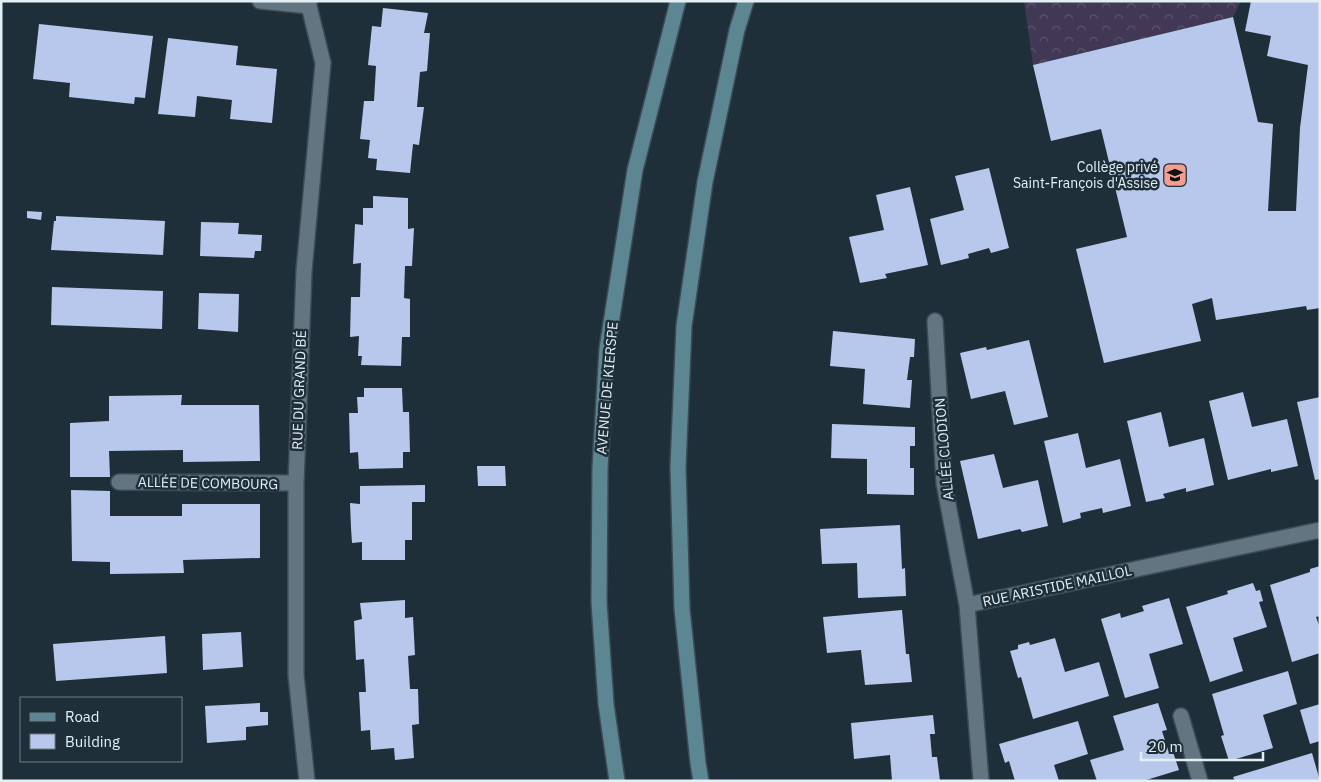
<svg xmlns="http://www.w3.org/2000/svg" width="1321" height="782" font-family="'IBM Plex Sans',sans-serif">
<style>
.forest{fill:url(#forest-crowns)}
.building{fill:#b8c8ec}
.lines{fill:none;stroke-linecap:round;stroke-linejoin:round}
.street-casing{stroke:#3c4b53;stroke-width:18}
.secondary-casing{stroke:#3c4b53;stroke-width:18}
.street{stroke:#627581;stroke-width:15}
.secondary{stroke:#5c8692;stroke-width:15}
.labels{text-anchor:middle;stroke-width:5;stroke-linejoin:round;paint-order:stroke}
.poi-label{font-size:14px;fill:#e4eff5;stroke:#1f2f39;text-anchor:end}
.street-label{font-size:14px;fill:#e4eff5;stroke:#1f2f39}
</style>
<defs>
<pattern id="forest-crowns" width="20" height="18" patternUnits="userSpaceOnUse" patternTransform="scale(1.25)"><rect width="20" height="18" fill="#403855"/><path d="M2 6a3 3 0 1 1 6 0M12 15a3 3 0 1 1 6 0" fill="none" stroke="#5b556e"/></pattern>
</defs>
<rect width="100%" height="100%" fill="#1f2f39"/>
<path class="forest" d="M 1024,1 L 1241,1 L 1233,17 L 1033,65 Z"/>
<path class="building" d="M 1251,1 L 1320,1 L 1320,308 L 1307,310 L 1306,306 L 1216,320 L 1212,298 L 1192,304 L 1201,341 L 1104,363 L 1076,249 L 1127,237 L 1101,129 L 1051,141 L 1033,65 L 1233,17 L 1258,122 L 1273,124 L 1268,211 L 1296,211 L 1300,128 L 1308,65 L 1267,56 L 1271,36 L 1245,31 Z
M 383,8 L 428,13 L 424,33 L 430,33 L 427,71 L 420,72 L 417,107 L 424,107 L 419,145 L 413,144 L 410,173 L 376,170 L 377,159 L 368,158 L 370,140 L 360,139 L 364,101 L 374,101 L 376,66 L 368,65 L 372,26 L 381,27 Z
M 39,24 L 153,36 L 145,98 L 135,97 L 134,104 L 69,97 L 70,83 L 33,79 Z
M 168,38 L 238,46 L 236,65 L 277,69 L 272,123 L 230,119 L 232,100 L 197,96 L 195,117 L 158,114 Z
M 989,168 L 1009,248 L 991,253 L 989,248 L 968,254 L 969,258 L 941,265 L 930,219 L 964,210 L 955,176 Z
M 910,187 L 928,265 L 885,274 L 887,278 L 860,283 L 849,237 L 884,230 L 876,195 Z
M 373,196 L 408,198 L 408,229 L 414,228 L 412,266 L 405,266 L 404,298 L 410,299 L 410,337 L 402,337 L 401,366 L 361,365 L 362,356 L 358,356 L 359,336 L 350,337 L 351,297 L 360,297 L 361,263 L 353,264 L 355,224 L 363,225 L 363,208 L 373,208 Z
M 27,211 L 42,212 L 41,220 L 27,218 Z
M 56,216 L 165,221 L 163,255 L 51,250 L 54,221 L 56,221 Z
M 201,222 L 239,223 L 238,234 L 262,235 L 261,251 L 255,251 L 254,258 L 200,256 Z
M 52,287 L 163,291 L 162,329 L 51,325 Z
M 199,293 L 239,294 L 238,332 L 198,329 Z
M 833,331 L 915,339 L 914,357 L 910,357 L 907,380 L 912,380 L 910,408 L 863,404 L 865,369 L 830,366 Z
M 1029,340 L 1048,417 L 1014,425 L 1005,391 L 971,399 L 960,353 L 986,347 L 987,350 Z
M 364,388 L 402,388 L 403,412 L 409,412 L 410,452 L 403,452 L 403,468 L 359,469 L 358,452 L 350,453 L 349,413 L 358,413 L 357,397 L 364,397 Z
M 1243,392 L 1252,427 L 1287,419 L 1298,466 L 1271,472 L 1271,469 L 1228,480 L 1209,401 Z
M 182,395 L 181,405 L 259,405 L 260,461 L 183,462 L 183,450 L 109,451 L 110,477 L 70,477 L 70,423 L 109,421 L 109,396 Z
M 1320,397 L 1320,479 L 1315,480 L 1297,402 Z
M 1161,412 L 1169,447 L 1204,438 L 1214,485 L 1186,492 L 1186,488 L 1163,494 L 1165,498 L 1146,502 L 1127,421 Z
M 832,424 L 915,427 L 915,446 L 910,446 L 910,468 L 914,468 L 914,495 L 867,494 L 867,459 L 831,458 Z
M 1078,433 L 1086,468 L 1120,459 L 1131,506 L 1103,513 L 1102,508 L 1080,513 L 1081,518 L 1063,523 L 1044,441 Z
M 994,454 L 1003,488 L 1038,480 L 1048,526 L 1022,532 L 1020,529 L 978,539 L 960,461 Z
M 477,466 L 505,466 L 506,486 L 478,486 Z
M 425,485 L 425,502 L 412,502 L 412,540 L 405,540 L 405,560 L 362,560 L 362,542 L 352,543 L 351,528 L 350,503 L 360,504 L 360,486 Z
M 71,490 L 110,491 L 110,516 L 182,516 L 182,504 L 260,504 L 260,558 L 183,560 L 184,573 L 110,574 L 110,562 L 72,561 Z
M 900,525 L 902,569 L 905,568 L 906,596 L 858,598 L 857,563 L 822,564 L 820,529 Z
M 1320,566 L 1320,616 L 1316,617 L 1320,628 L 1320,653 L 1292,662 L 1270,585 L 1310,572 L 1310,569 Z
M 1253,583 L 1256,591 L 1260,590 L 1263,601 L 1259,602 L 1267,627 L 1233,638 L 1243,671 L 1210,682 L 1186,607 L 1228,594 L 1227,591 Z
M 1169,598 L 1183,644 L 1149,654 L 1159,688 L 1125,698 L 1101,619 L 1120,613 L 1121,618 L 1144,611 L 1142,606 Z
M 405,600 L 405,618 L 413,617 L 415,655 L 408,656 L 410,689 L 418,689 L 419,724 L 412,725 L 414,758 L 395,760 L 394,748 L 371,750 L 370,730 L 361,731 L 359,692 L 366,692 L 365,675 L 364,659 L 356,660 L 354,621 L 362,619 L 360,603 Z
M 902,610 L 906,654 L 909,654 L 912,682 L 865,685 L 861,650 L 827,653 L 823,617 Z
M 241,632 L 243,667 L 203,670 L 202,634 Z
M 165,636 L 167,673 L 56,681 L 53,644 Z
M 1055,638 L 1065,672 L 1099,662 L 1109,696 L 1033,719 L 1021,677 L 1018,678 L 1010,651 L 1018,649 L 1018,645 L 1029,642 L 1030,645 Z
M 1288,671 L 1297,704 L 1263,715 L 1273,748 L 1229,761 L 1221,736 L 1224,735 L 1212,694 Z
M 260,703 L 260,712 L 268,712 L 268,725 L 246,727 L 246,740 L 207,743 L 205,706 Z
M 1158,703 L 1167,730 L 1162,731 L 1169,753 L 1173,752 L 1179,770 L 1143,781 L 1097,781 L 1090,760 L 1124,750 L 1113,716 Z
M 1320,704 L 1320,741 L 1310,744 L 1300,710 Z
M 933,715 L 935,734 L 930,734 L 932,757 L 937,757 L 940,781 L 892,781 L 890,755 L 854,759 L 851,723 Z
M 1078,721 L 1088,754 L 1054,765 L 1059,781 L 1015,781 L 1009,761 L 1005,763 L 999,744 Z
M 1312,753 L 1320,781 L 1235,781 L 1233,777 Z"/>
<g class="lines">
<g class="street-casing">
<path id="street" d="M 260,1 L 309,6
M 935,321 L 944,483 L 967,605
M 119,482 L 296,483
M 1181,716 L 1200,781
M 307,781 L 296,675 L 296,483 L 304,271 L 323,63 L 309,6 L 309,1
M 981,781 L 967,605 L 1320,530"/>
</g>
<g class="secondary-casing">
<path id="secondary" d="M 617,781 L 606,704 L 599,602 L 600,468 L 607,349 L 635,170 L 678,1
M 701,781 L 698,763 L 682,609 L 678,467 L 684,326 L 705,182 L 737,30 L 746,1"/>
</g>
<use href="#street" class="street"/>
<use href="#secondary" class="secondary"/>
</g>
<defs>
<g id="school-square" transform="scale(1.25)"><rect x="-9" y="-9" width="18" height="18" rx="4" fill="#f59d90" stroke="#1f2f39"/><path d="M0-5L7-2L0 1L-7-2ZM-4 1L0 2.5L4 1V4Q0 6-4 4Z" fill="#111"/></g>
</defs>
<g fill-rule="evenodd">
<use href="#school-square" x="1175" y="175"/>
</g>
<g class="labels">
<g class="poi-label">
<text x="1158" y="172">Collège privé<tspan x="1158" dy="16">Saint-François d'Assise</tspan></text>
</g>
<g class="street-label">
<text transform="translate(607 388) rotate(-85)" y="5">AVENUE DE KIERSPE</text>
<text transform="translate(299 390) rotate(-88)" y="5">RUE DU GRAND BÉ</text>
<text transform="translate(944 449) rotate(-95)" y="5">ALLÉE CLODION</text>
<text transform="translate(208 483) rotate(1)" y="5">ALLÉE DE COMBOURG</text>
<text transform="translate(1057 586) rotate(-12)" y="5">RUE ARISTIDE MAILLOL</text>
</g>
</g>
<rect width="1321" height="782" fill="none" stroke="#e4eff5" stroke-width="5"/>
<rect x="20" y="697" width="162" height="65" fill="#1f2f39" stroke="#6e7c84"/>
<rect x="30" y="713" width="25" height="8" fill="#5c8692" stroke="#6e7c84"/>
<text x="65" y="722" font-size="15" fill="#e4eff5">Road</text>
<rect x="30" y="734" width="25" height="15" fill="#b8c8ec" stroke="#6e7c84"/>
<text x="65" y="747" font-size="15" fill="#e4eff5">Building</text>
<path d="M1141 752v8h122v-8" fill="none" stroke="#e4eff5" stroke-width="2.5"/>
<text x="1148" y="752" font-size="15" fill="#e4eff5" stroke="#1f2f39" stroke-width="4" paint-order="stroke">20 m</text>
</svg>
